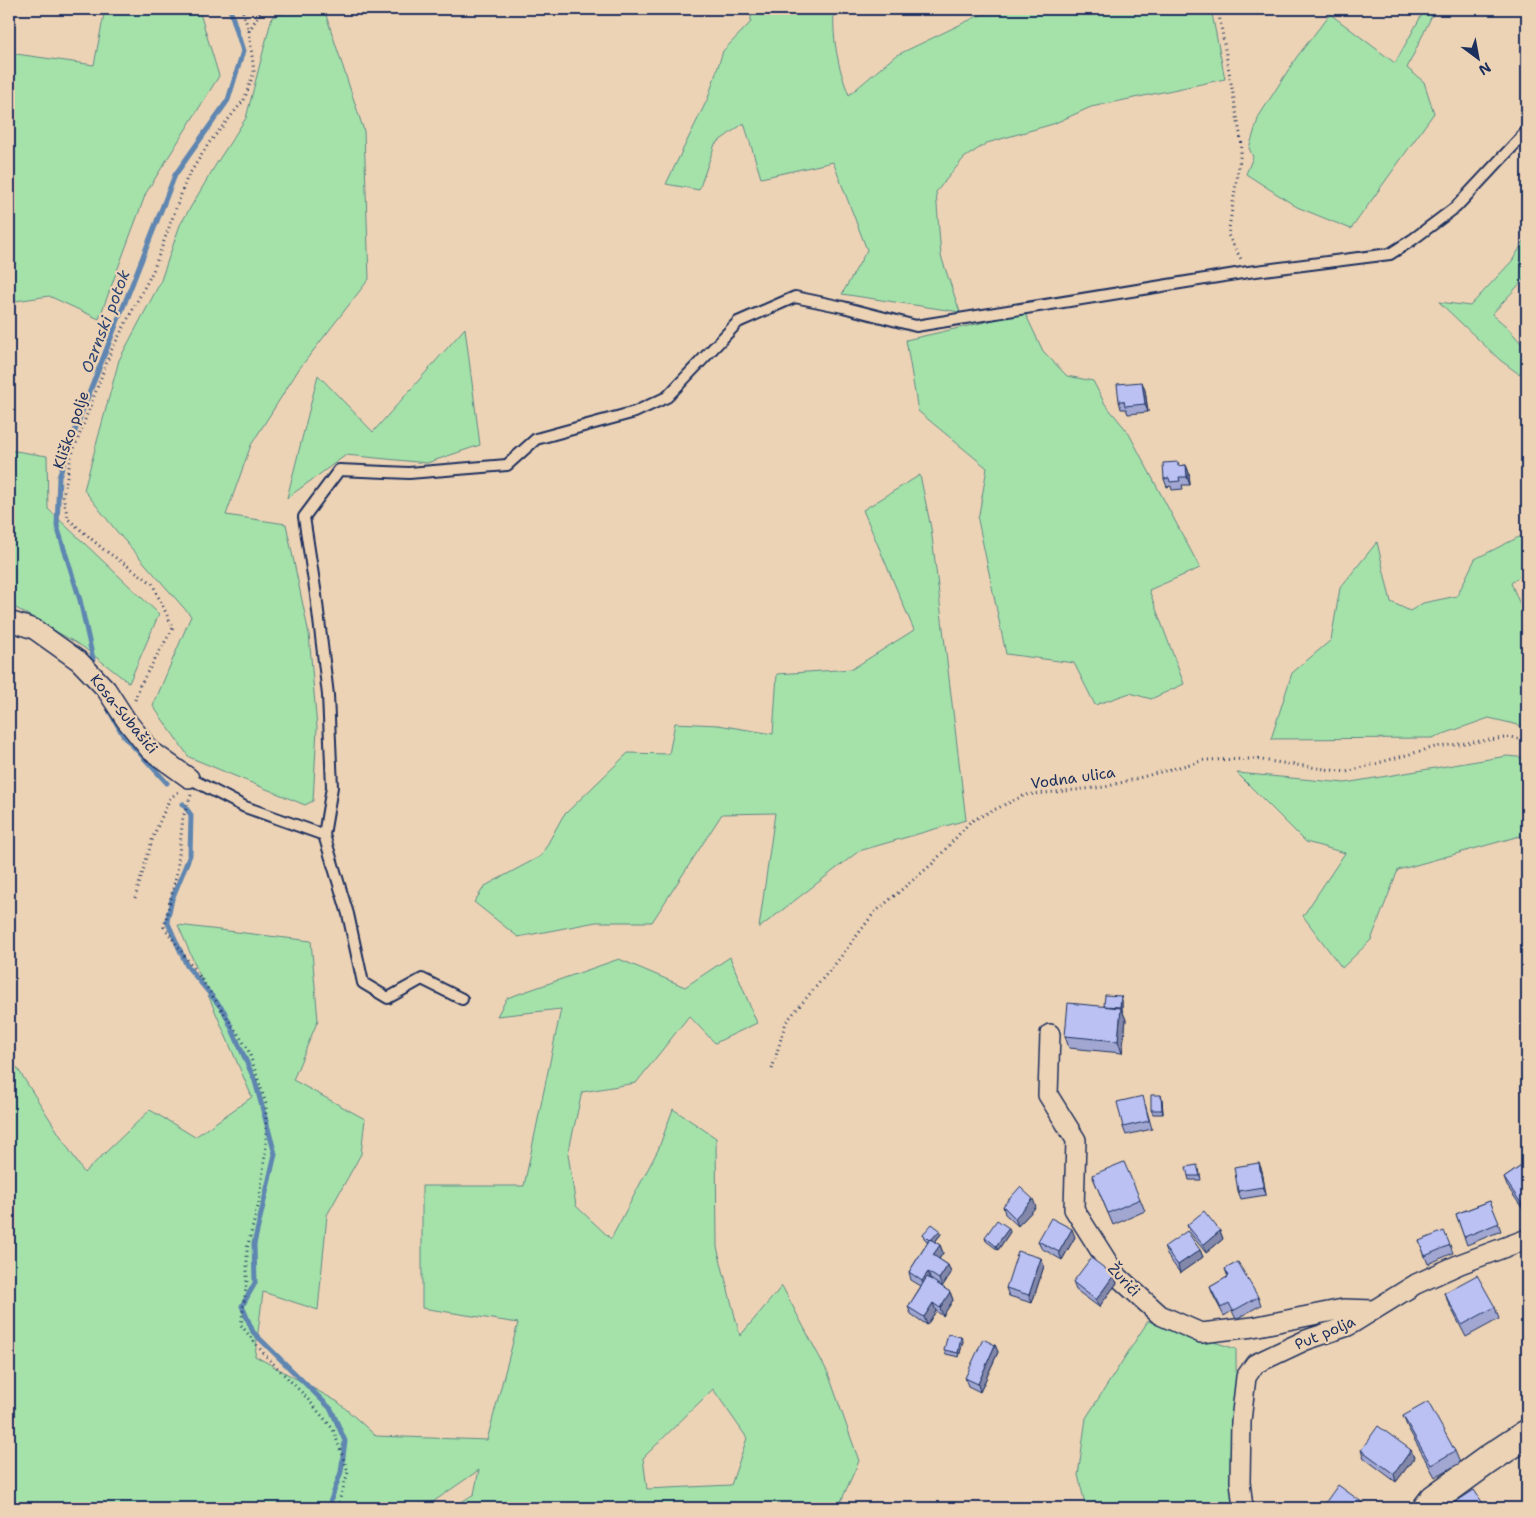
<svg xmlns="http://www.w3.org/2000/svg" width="1536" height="1517" font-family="'Shantell Sans',sans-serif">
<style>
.green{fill:#a4e2aa;stroke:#608884;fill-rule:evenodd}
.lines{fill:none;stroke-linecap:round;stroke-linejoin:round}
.stream{stroke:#5f86b1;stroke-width:5}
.lane-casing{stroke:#1b2f5e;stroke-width:14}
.street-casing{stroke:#1b2f5e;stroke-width:22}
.secondary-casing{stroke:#1b2f5e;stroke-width:31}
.path{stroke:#1b2f5e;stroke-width:3;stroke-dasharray:1 4;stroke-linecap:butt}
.lane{stroke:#edd3b5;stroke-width:10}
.street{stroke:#edd3b5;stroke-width:19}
.secondary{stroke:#edd3b5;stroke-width:28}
.wall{fill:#a1a7d1;stroke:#1b2f5e}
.shaded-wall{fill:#8388aa;stroke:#1b2f5e}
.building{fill:#bbc2f3;stroke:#1b2f5e}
.labels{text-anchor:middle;stroke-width:4.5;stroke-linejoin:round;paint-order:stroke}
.street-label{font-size:15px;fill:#1b2f5e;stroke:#edd3b5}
.water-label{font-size:16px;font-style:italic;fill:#2c4573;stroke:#edd3b5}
</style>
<rect width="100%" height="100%" fill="#edd3b5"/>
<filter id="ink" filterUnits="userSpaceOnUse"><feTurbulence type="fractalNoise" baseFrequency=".02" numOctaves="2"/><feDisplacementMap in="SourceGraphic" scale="10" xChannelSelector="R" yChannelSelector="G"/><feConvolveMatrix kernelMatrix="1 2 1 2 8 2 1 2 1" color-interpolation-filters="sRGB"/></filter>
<g filter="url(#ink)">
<path class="green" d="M 105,9 L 194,9 L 199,10 L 219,76 L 146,193 L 99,319 L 49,296 L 9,302 L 9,53 L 94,65 Z
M 299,9 L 324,9 L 364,131 L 369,279 L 299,369 L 251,445 L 226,515 L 286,524 L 309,634 L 317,728 L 313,801 L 305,805 L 189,757 L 153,706 L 191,616 L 118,533 L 84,490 L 119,360 L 160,283 L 180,225 L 218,161 L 246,118 L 272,17 Z
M 751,9 L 834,9 C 832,37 838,69 849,95 L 895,56 L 978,16 L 1006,9 L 1211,9 L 1225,79 L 1091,107 L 1053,124 L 987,143 L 964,158 L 936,192 L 941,256 L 960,312 L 842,294 L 867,250 L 833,162 L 761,178 L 744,123 L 715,144 L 699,190 L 666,184 L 708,98 L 723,51 L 751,22 Z
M 1425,9 L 1435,9 L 1407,68 L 1424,82 L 1434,113 L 1351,229 L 1297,207 L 1246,174 L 1253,157 L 1249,148 L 1259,116 L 1296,58 L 1330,14 L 1395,63 Z
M 1527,236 L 1527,276 L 1492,314 L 1507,327 L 1527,350 L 1527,363 L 1519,374 L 1500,360 L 1439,302 L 1470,306 L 1512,261 Z
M 1025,313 L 1043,351 L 1067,376 L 1093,381 L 1105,404 L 1128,432 L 1200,568 L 1149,590 L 1184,684 L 1151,699 L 1130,693 L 1095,705 L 1074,663 L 1006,654 L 978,520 L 987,468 L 918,411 L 906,340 Z
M 465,328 L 480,445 L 427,463 L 346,455 L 287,498 L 318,375 L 373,432 Z
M 9,450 L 47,456 L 48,509 L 159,614 L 129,683 L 83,647 L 9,604 Z
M 920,475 L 931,528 L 966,820 L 859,851 L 759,928 L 775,813 L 722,814 L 652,922 L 596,922 L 518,937 L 474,902 L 485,886 L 541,856 L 563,816 L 628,753 L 669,754 L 675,723 L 718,725 L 773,734 L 777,674 L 852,669 L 914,630 L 863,510 Z
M 1527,536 L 1527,571 L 1511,583 L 1527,621 L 1527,727 L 1489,718 L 1432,738 L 1271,739 L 1292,673 L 1331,640 L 1340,588 L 1377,542 L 1391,602 L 1410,611 L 1423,603 L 1457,596 L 1475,559 L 1519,537 Z
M 1507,756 L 1527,758 L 1527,834 L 1398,870 L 1371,940 L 1342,968 L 1303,916 L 1345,853 L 1306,842 L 1237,773 L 1345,783 Z
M 178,925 L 311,941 L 318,1020 L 293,1080 L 365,1119 L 361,1154 L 327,1215 L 318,1310 L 263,1292 L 255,1356 L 338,1402 L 376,1436 L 487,1440 L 518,1323 L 422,1308 L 422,1186 L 524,1186 L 561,1009 L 497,1016 L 507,998 L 619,959 L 685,987 L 730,957 L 757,1023 L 715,1043 L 689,1016 L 636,1083 L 582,1092 L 568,1154 L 576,1206 L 611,1239 L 658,1150 L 673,1109 L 716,1138 L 717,1247 L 740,1336 L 782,1286 L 828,1373 L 859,1461 L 838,1508 L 452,1508 L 474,1494 L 479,1470 L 427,1506 L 427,1508 L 9,1508 L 9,1055 L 84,1173 L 150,1110 L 195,1137 L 252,1097 ZM 713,1389 L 747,1438 L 731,1485 L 647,1489 L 643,1458 Z
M 1148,1321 L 1236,1349 L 1237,1508 L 1086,1508 L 1078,1475 L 1086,1418 Z"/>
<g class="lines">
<path class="stream" d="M 93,659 L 80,600 L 57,526 L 59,477 L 81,414 L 175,175 L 228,100 L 243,51 L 230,9
M 109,710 L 123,735 L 167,783
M 183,804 L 191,815 L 190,855 L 172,899 L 167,921 L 187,966 L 224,1011 L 255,1081 L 275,1154 L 254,1244 L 255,1283 L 242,1306 L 253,1332 L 331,1409 L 345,1441 L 341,1472 L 328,1508"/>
<g class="lane-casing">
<path id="lane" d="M 189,778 L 245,807 L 324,835
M 462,999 L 422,979 L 388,998 L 363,983 L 348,914 L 324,835 L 332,787 L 328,695 L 316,595 L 304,517 L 339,470 L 409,473 L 507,465 L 536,439 L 635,412 L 667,397 L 738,322 L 795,297 L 843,307 L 916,326 L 1248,272 L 1390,254 L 1412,240 L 1456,207 L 1527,131"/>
</g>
<g class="street-casing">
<path id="street" d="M 9,621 L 34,629 L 79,661 L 106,689 L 126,720 L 150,750 L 189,778
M 1050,1034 L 1048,1095 L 1076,1140 L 1074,1209 L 1115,1274 L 1160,1315 L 1201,1333 L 1253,1327 L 1343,1309 L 1374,1310
M 1243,1508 L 1240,1481 L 1241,1421 L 1246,1377 L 1255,1364 L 1306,1340 L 1348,1326 L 1416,1284 L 1460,1264 L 1527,1239"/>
</g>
<g class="secondary-casing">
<path id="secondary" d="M 1427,1508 L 1434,1499 L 1489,1459 L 1527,1434"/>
</g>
<path class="path" d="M 1218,9 L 1242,145 L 1228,235 L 1242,261
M 249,31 L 262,9
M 135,700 L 140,685 L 173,628 L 152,583 L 103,549 L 68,519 L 63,496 L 71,457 L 111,351 L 153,271 L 187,178 L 209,143 L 244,100 L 254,72 L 249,31 L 242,9
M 191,795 L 183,817 L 177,872 L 164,927 L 200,977 L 248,1049 L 266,1104 L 266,1147 L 259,1203 L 247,1248 L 247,1280 L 241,1325 L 264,1354 L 306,1397 L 333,1429 L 348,1472 L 337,1508
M 135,898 L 153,837 L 170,798 L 180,791
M 772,1069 L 786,1022 L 836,963 L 874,913 L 932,864 L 971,821 L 1025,795 L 1105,787 L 1205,760 L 1254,759 L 1346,772 L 1435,747 L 1512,737 L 1527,741
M 1526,1258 L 1525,1280 L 1527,1284
M 1521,1413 L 1527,1406"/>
<use href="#lane" class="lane"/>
<use href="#street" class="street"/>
<use href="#secondary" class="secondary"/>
</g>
<path class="wall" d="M 1527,359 L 1527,371 L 1524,363 Z
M 1145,390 L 1148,412 L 1128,414 L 1126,409 L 1121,409 L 1119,401 Z
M 1178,462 L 1179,466 L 1186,465 L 1189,473 L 1190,485 L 1182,485 L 1183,489 L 1172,490 L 1171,486 L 1167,487 L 1164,479 Z
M 1122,1000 L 1122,1010 L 1126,1020 L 1122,1053 L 1069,1048 L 1065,1036 L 1104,1007 L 1104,1006 Z
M 1162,1099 L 1163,1114 L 1153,1114 L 1151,1110 Z
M 1145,1104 L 1152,1129 L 1126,1135 L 1123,1127 Z
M 1527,1162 L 1524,1211 L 1507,1186 L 1504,1178 Z
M 1259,1163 L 1262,1171 L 1266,1195 L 1241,1199 L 1238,1191 Z
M 1199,1169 L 1201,1180 L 1189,1180 L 1188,1176 Z
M 1092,1175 L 1140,1199 L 1145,1211 L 1113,1225 Z
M 1490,1201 L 1501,1231 L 1467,1245 L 1456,1214 Z
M 1003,1206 L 1036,1207 L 1018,1226 L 1005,1214 Z
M 1187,1225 L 1220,1231 L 1223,1239 L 1206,1253 L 1190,1233 Z
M 1010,1232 L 998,1250 L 986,1241 L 985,1237 Z
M 923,1234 L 941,1234 L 935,1242 L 940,1245 L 943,1253 L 939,1259 L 948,1265 L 951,1273 L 942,1287 L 950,1292 L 953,1300 L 943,1316 L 936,1311 L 927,1325 L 911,1314 L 908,1307 L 921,1286 L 911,1280 L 909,1272 L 928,1242 L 924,1238 Z
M 1075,1237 L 1062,1260 L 1041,1248 L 1038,1241 Z
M 1419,1241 L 1450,1245 L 1453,1253 L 1428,1264 Z
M 1164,1247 L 1200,1250 L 1203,1257 L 1180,1273 L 1167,1255 Z
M 1044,1266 L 1032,1303 L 1009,1296 L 1006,1288 Z
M 1225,1269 L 1258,1297 L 1261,1305 L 1236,1319 L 1232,1311 L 1224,1316 L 1213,1295 L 1210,1287 L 1228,1277 Z
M 1114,1275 L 1117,1283 L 1099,1307 L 1076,1290 L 1073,1282 Z
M 1444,1293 L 1495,1307 L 1499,1319 L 1466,1337 L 1449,1304 Z
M 961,1337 L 963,1341 L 959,1357 L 946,1354 L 944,1350 Z
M 995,1345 L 998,1352 L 980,1392 L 968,1386 L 965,1378 Z
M 1403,1416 L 1455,1451 L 1460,1463 L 1435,1477 L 1408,1428 Z
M 1361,1450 L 1411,1450 L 1414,1458 L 1396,1482 L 1364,1458 Z"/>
<path class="shaded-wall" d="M 1142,382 L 1145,390 L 1148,412 L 1145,404 Z
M 1186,465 L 1189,473 L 1190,485 L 1187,477 Z
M 1121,996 L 1122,1000 L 1122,1010 L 1126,1020 L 1122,1053 L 1118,1041 L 1121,1009 L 1120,1007 Z
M 1161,1095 L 1162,1099 L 1163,1114 L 1162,1110 Z
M 1259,1163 L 1262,1171 L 1266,1195 L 1263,1187 Z
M 1527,1198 L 1527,1208 L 1524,1211 L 1521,1203 Z
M 1033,1199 L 1036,1207 L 1018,1226 L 1015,1218 Z
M 1009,1228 L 1010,1232 L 998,1250 L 996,1246 Z
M 1072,1229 L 1075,1237 L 1062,1260 L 1059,1252 Z
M 940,1230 L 941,1234 L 932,1245 L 930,1241 Z
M 1220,1231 L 1223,1239 L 1206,1253 L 1203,1245 Z
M 940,1245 L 943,1253 L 936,1263 L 933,1255 Z
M 1200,1250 L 1203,1257 L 1180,1273 L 1178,1265 Z
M 1041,1258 L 1044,1266 L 1032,1303 L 1029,1295 Z
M 948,1265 L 951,1273 L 942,1287 L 939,1279 Z
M 928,1272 L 931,1280 L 925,1289 L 922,1281 Z
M 1114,1275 L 1117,1283 L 1099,1307 L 1096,1300 Z
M 950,1292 L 953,1300 L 943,1316 L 940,1308 Z
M 933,1303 L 936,1311 L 927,1325 L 924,1317 Z
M 961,1337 L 963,1341 L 959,1357 L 958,1353 Z
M 995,1345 L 998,1352 L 980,1392 L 978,1384 Z
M 1411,1450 L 1414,1458 L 1396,1482 L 1394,1474 Z"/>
<path class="building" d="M 1527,359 L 1527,366 L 1524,363 Z
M 1142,382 L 1145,404 L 1125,406 L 1124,401 L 1119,401 L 1117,384 Z
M 1178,462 L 1178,466 L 1186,465 L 1187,477 L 1179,477 L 1180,481 L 1170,482 L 1169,478 L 1164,479 L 1163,463 Z
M 1105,995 L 1121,996 L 1120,1007 L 1104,1006 Z
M 1068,1003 L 1121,1008 L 1118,1041 L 1065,1036 Z
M 1151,1095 L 1161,1095 L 1162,1110 L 1151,1110 Z
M 1143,1096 L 1149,1121 L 1123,1127 L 1117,1102 Z
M 1124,1162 L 1140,1199 L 1108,1213 L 1092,1175 Z
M 1527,1162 L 1527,1198 L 1521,1203 L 1504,1178 Z
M 1259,1163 L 1263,1187 L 1238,1191 L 1234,1167 Z
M 1197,1165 L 1200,1176 L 1188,1176 L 1186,1167 Z
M 1020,1187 L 1033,1199 L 1015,1218 L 1003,1206 Z
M 1490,1201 L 1499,1223 L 1464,1237 L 1456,1214 Z
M 1204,1211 L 1220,1231 L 1203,1245 L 1187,1225 Z
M 1051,1218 L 1072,1229 L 1059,1252 L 1038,1241 Z
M 997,1220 L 1009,1228 L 996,1246 L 985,1237 Z
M 932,1224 L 940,1230 L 931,1240 L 930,1239 L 929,1240 L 923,1234 Z
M 1187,1231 L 1200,1250 L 1178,1265 L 1164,1247 Z
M 1444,1231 L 1450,1245 L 1425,1256 L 1419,1241 Z
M 930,1239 L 940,1245 L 933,1255 L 948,1265 L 939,1279 L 928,1272 L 922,1281 L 909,1272 Z
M 1018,1251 L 1041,1258 L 1029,1295 L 1006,1288 Z
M 1091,1258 L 1114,1275 L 1096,1300 L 1073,1282 Z
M 1238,1262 L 1258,1297 L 1233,1311 L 1229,1303 L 1221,1308 L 1210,1287 L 1229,1276 L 1225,1269 Z
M 1477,1275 L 1495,1307 L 1462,1325 L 1444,1293 Z
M 927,1277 L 950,1292 L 940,1308 L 933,1303 L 924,1317 L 908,1307 Z
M 948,1334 L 961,1337 L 958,1353 L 944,1350 Z
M 983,1339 L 995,1345 L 978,1384 L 965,1378 Z
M 1428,1402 L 1455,1451 L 1431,1465 L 1403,1416 Z
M 1378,1426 L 1411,1450 L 1394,1474 L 1361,1450 Z
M 1338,1485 L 1370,1508 L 1326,1508 L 1323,1506 Z
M 1474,1490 L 1486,1508 L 1453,1508 L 1451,1505 Z"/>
</g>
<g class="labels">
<g class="street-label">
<text transform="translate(71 430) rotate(-71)" y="5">Kliško polje</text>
<text transform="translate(124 714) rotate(51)" y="5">Kosa-Subašići</text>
<text transform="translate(1073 778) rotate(-8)" y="5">Vodna ulica</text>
<text transform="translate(1124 1280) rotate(47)" y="5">Žurići</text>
<text transform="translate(1325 1333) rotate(-23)" y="5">Put polja</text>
</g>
<g class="water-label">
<text transform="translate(105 321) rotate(-69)" y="6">Ozrnski potok</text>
</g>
</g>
<rect width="1536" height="1517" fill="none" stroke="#edd3b5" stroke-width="30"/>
<rect x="15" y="15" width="1506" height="1487" fill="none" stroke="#1b2f5e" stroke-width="2" filter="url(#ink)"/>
<g transform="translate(1478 58) rotate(148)" stroke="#edd3b5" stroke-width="4" paint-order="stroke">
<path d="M0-4L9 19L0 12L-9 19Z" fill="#1b2f5e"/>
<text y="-8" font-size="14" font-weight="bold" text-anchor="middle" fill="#1b2f5e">N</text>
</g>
</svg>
